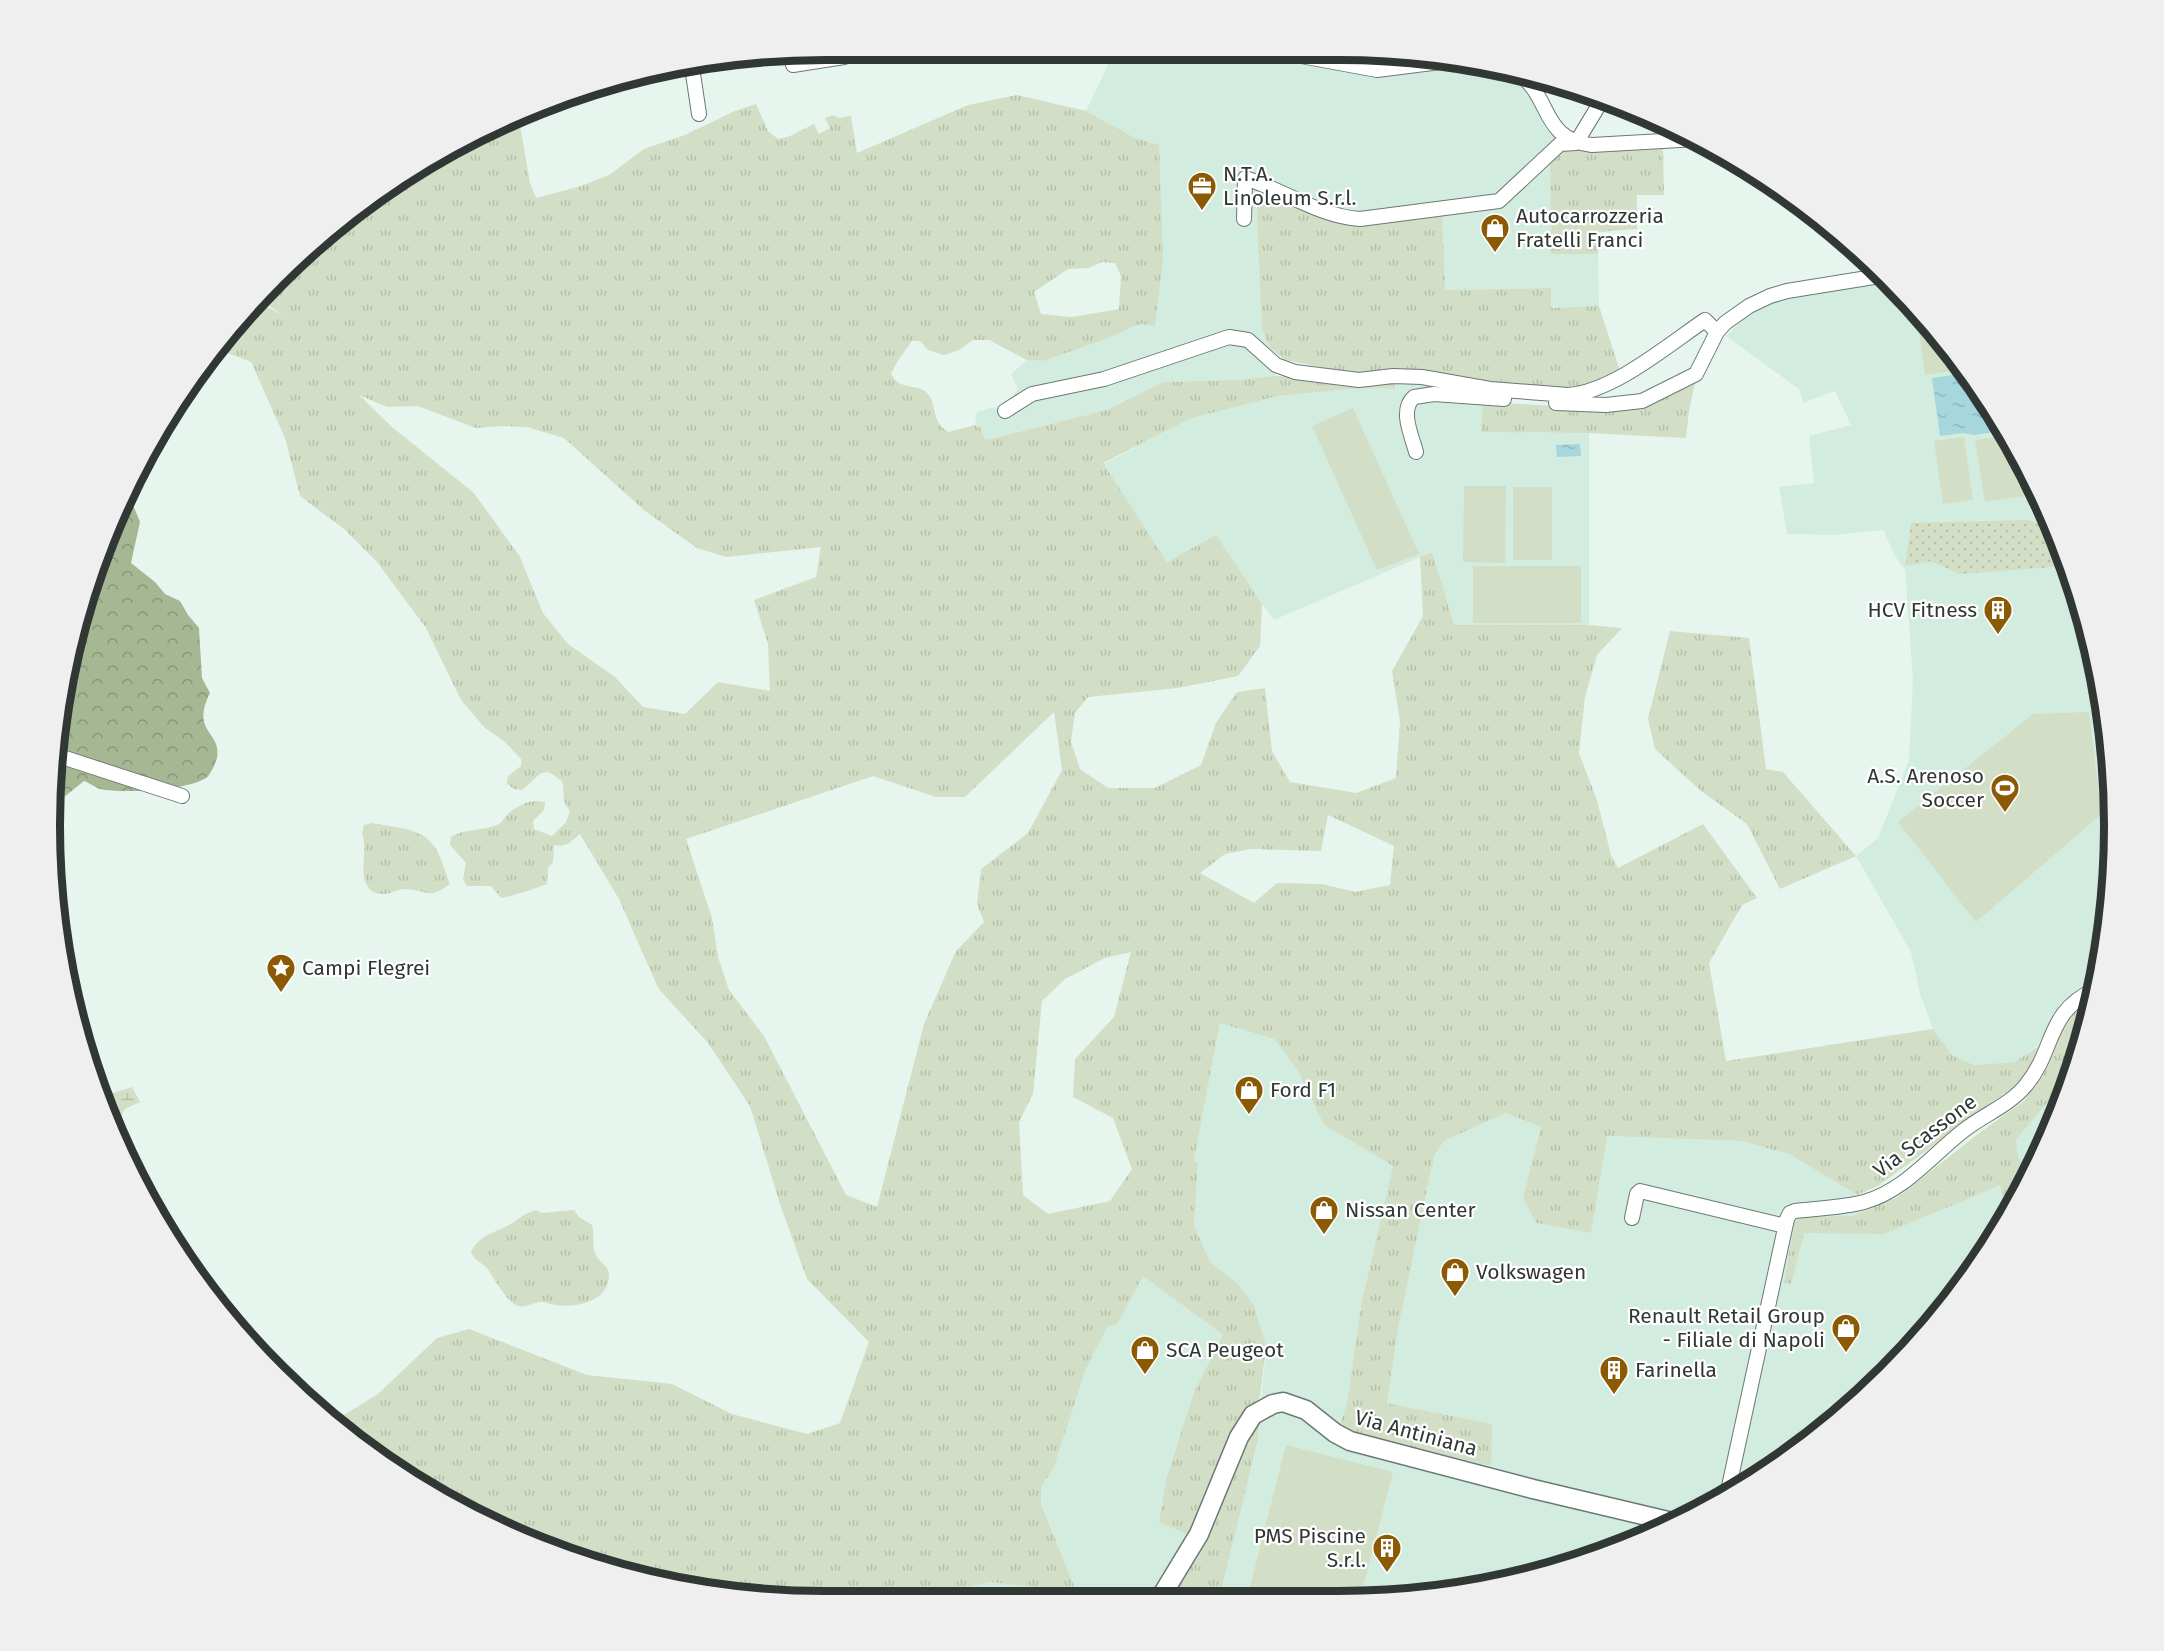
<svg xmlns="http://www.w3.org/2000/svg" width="2164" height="1651" font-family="'Fira Sans',sans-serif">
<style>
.built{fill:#d3ece0}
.grass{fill:url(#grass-tufts);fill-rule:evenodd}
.forest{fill:url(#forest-crowns)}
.wetland{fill:url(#wetland-marsh)}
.park{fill:url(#park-dots)}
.pitch{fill:#d2dec5}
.water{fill:url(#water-ripples)}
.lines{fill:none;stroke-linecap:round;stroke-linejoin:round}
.minor-casing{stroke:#6b7973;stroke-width:16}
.tertiary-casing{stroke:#6b7973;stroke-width:21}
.minor{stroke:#fff;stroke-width:14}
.tertiary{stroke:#fff;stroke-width:18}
.labels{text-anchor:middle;stroke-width:4.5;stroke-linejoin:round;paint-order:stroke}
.poi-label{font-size:21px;fill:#313734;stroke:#fff;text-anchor:start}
.street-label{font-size:21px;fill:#313734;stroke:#fff}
.rim{fill:none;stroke:#313734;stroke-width:8}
</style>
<defs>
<pattern id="grass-tufts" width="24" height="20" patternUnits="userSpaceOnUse" patternTransform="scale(1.5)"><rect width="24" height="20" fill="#d2dec5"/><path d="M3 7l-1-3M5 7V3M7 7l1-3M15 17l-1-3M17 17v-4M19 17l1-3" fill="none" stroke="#b5bfaa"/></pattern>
<pattern id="forest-crowns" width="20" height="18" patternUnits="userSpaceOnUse" patternTransform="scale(1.5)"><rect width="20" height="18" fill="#a6b794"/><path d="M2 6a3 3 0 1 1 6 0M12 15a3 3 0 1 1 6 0" fill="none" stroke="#88967a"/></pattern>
<pattern id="wetland-marsh" width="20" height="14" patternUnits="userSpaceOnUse" patternTransform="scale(1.5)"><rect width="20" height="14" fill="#d2dec5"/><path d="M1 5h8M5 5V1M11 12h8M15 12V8" fill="none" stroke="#b5bfaa"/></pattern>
<pattern id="park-dots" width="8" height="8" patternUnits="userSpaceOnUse" patternTransform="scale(1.5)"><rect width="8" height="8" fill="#d2dec5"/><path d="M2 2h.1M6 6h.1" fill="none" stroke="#b5bfaa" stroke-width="1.8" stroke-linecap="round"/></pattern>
<pattern id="water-ripples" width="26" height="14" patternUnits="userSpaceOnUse" patternTransform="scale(1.5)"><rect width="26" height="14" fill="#a5d7dc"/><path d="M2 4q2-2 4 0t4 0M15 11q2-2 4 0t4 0" fill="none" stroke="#8eb9bd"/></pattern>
</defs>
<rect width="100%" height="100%" fill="#e6f6ef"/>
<path class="built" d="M 1115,50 L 1307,51 L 1380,75 L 1413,73 L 1467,64 L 1528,74 L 1535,79 L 1559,120 L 1563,151 L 1550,160 L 1551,254 L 1598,254 L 1599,306 L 1551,308 L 1551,288 L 1445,290 L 1262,330 L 1270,348 L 1276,376 L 1237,380 L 1163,382 L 1107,410 L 984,440 L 981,428 L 975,425 L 977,412 L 1008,403 L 1018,389 L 1011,374 L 1027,360 L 1043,361 L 1141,324 L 1154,326 L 1135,138 L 1086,111 Z
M 1889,279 L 1984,395 L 2056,529 L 2100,674 L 2114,826 L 2100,977 L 2093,999 L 2077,1007 L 2061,1028 L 2015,1062 L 1974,1065 L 1952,1055 L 1933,1029 L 1920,994 L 1911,952 L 1856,856 L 1878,838 L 1909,760 L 1913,679 L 1905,570 L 1895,556 L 1883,530 L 1834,535 L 1787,534 L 1779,487 L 1814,483 L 1809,436 L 1851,425 L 1835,391 L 1803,403 L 1799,389 L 1726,336 L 1745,318 L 1773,298 Z
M 1395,371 L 1485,384 L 1525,433 L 1589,433 L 1589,625 L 1453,625 L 1432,552 L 1274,620 L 1213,537 L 1167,562 L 1103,464 L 1192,418 L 1278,396 L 1362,388 L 1395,389 Z
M 1220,1023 L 1274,1039 L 1297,1069 L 1324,1125 L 1393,1166 L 1361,1305 L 1347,1403 L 1340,1424 L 1490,1466 L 1491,1424 L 1387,1403 L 1398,1329 L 1434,1156 L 1444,1141 L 1506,1113 L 1541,1127 L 1523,1198 L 1536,1223 L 1591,1233 L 1606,1136 L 1742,1141 L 1791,1155 L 1857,1195 L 1884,1234 L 2016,1140 L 2054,1094 L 2076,1038 L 2080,1041 L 2055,1123 L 1984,1257 L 1887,1374 L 1769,1471 L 1588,1560 L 1439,1595 L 1220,1595 L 1258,1440 L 1266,1346 L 1237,1284 L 1210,1262 L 1194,1225 L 1198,1162 L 1194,1160 Z
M 1143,1276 L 1223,1335 L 1195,1390 L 1204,1542 L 1198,1557 L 1171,1595 L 945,1595 L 950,1591 L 991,1582 L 1077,1593 L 1041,1502 L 1041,1487 L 1054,1467 L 1087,1366 L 1108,1326 L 1117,1325 Z"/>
<path class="grass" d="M 1017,95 L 1086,111 L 1135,138 L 1159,145 L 1163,260 L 1155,326 L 1141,324 L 1132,327 L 1111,337 L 1043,361 L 1027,360 L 989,340 L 973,340 L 959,350 L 944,355 L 928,350 L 920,341 L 912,341 L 897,362 L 891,374 C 900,392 918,382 928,394 C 938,407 930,419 948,432 L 975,425 L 981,428 L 985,440 L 1107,410 L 1163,382 L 1237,380 L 1276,376 L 1395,381 L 1395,389 L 1362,388 L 1278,396 L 1192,418 L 1103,463 L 1167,562 L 1216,535 L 1262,604 L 1260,646 L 1238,676 L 1178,688 L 1088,697 L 1075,713 L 1071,742 L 1080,769 L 1108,788 L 1155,788 L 1201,765 L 1216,723 L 1237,692 L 1265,688 L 1272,751 L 1290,782 L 1356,793 L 1396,778 L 1400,721 L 1392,671 L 1423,616 L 1420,557 L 1432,552 L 1454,625 L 1589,625 L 1622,628 L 1597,655 L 1585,697 L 1579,753 L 1597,800 L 1611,855 L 1618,868 L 1703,824 L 1757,898 L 1742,905 L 1709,963 L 1726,1061 L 1933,1029 L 1952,1055 L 1974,1065 L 2015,1062 L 2043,1043 L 2034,1065 L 2012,1088 L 1878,1186 L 1857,1195 L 1791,1155 L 1742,1141 L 1607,1136 L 1591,1233 L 1536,1223 L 1523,1198 L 1541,1127 L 1506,1113 L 1444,1141 L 1434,1156 L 1398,1329 L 1387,1403 L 1492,1424 L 1491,1466 L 1358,1433 L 1340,1424 L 1347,1403 L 1361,1305 L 1393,1166 L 1324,1125 L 1297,1069 L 1274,1039 L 1220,1023 L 1194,1160 L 1198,1162 L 1194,1225 L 1210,1262 L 1238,1284 L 1254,1306 L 1266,1346 L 1260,1397 L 1249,1413 L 1191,1536 L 1159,1522 L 1167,1477 L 1195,1390 L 1223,1335 L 1143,1276 L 1117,1325 L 1108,1326 L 1087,1366 L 1054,1467 L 1041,1487 L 1041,1503 L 1077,1593 L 991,1582 L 950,1591 L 945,1595 L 724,1595 L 576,1560 L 395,1471 L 334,1421 L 378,1394 L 437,1338 L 469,1329 L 587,1375 L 672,1384 L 732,1414 L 807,1434 L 840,1423 L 869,1342 L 807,1279 L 780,1204 L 750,1106 L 708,1043 L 658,988 L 619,899 L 580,834 C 571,841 567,848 554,845 L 553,862 L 548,868 L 547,884 C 540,887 506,898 501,898 L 491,886 L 467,886 L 463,879 L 466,863 L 450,845 L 451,837 C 463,829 483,831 497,825 C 504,822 505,815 510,812 C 522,804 531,799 545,802 L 544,810 L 533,821 L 534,829 L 552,836 L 566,822 L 570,811 C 561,801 565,793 562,781 L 549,772 L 541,773 L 522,790 L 514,789 L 507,784 L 508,776 L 521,766 L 521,759 L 504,741 L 485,728 L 461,700 L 426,628 L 377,562 L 344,529 L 300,496 L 285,438 L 251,362 L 220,350 L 258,302 L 284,316 L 259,299 L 277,277 L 437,154 L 519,120 L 530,183 L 536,198 L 581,186 L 609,175 L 644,149 L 685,135 L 735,111 L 756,104 L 768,131 L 778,139 L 790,136 L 814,124 L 819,134 L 830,128 L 825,118 L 833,115 L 839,118 L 851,116 L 857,153 L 968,105 ZM 1102,262 L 1115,263 L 1121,276 L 1119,309 L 1072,317 L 1041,314 L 1034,292 L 1068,269 L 1089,268 ZM 359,395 L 387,407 L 418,406 L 476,428 L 501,426 L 527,427 L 564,438 L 645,511 L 697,548 L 726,557 L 821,547 L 816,577 L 754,600 L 768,644 L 770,691 L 718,682 L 685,714 L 643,707 L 615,677 L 568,644 L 543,613 L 520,557 L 474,493 L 392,427 ZM 1054,712 L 1062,770 L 1028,833 L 981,869 L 977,904 L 984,922 L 956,951 L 924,1024 L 877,1207 L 846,1195 L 764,1036 L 729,990 L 718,957 L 712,918 L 686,839 L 873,776 L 936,797 L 965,797 ZM 1328,815 L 1394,846 L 1390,885 L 1355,892 L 1322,884 L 1277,883 L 1254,903 L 1200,873 L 1225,854 L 1251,849 L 1321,851 ZM 1131,952 L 1114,1017 L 1075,1059 L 1073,1097 L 1113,1118 L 1132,1169 L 1110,1201 L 1048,1214 L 1023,1195 L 1019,1122 L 1033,1094 L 1042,1001 L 1065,979 L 1105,958 Z
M 1663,147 L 1664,195 L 1637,195 L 1637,229 L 1598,232 L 1598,254 L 1551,254 L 1550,160 L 1563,151 Z
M 1256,187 L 1328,218 L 1442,212 L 1445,290 L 1551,288 L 1551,308 L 1599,306 L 1621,374 L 1586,390 L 1485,384 L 1395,371 L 1351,373 L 1285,360 L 1270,348 L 1262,330 Z
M 1695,383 L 1689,411 L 1686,438 L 1589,433 L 1481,432 L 1483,402 L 1613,409 Z
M 1670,631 L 1749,638 L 1766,769 L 1783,772 L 1856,856 L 1780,889 L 1747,824 L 1701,791 L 1655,749 L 1648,719 Z
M 372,823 C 390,827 421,827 433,845 C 441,855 445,872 450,884 C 427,900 430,891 407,889 C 398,888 390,895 380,894 C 352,889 370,850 362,833 L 364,825 Z
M 2093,1000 L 2080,1041 L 2076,1039 L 2054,1094 L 2016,1140 L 2018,1157 L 2030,1170 L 2007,1212 L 2000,1185 L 1884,1234 L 1804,1233 L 1791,1284 L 1784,1282 L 1795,1221 L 1803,1217 L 1853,1216 L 1898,1197 L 1978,1134 L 2024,1101 L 2043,1073 L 2061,1028 L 2077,1007 Z
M 537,1210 L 541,1213 L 574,1210 L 579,1217 L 592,1225 C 595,1236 591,1247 597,1257 C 601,1264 610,1267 609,1276 C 608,1302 576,1308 555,1305 C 550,1304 546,1302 541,1302 C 534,1302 526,1308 519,1306 C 508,1304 495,1280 489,1271 C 484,1262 475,1263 471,1252 C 479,1235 496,1232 511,1224 C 520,1218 526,1212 537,1210 Z
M 1259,1424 L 1258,1440 L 1220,1595 L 1171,1595 L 1198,1557 L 1247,1441 Z"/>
<path class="forest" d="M 129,495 L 140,522 L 131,563 L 155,582 L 165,594 L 180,601 L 188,615 L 199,628 L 202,678 L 210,693 C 190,733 222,731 217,758 C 215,764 211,774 206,778 C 188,790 122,794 100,789 C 95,787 89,783 84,781 L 59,801 L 52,803 L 76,625 L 102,561 L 115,553 L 114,533 Z"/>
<path class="wetland" d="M 132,1087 L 140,1102 L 125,1109 L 119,1120 L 107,1119 L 101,1100 L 113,1093 Z"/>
<path class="park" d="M 2029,520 L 2041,525 L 2053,524 L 2067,566 L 1959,574 L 1931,561 L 1905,566 L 1911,523 Z
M 114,533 L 115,553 L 102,561 Z"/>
<path class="pitch" d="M 1916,311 L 1963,369 L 1925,375 Z
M 1353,408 L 1419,554 L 1377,570 L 1312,426 Z
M 2006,435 L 2037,494 L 1985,502 L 1975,440 Z
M 1964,437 L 1973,500 L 1943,504 L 1934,441 Z
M 1464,486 L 1506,486 L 1505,563 L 1463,562 Z
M 1513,487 L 1552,487 L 1552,560 L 1513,560 Z
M 1473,566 L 1581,566 L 1581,623 L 1473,623 Z
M 2089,712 L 2098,786 L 2111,806 L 1976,922 L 1898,822 L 2033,714 Z
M 1286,1445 L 1393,1472 L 1361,1595 L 1248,1595 Z"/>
<path class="water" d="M 1966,373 L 1984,395 L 2003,431 L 1973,435 L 1963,433 L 1940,436 L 1932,378 Z
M 1580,444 L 1581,456 L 1557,457 L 1556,445 Z"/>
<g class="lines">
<g class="minor-casing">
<path id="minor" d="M 1274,51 L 1377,70 L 1448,61
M 793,65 L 844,57 L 850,54 L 852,50
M 692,67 L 699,114
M 1517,72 C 1553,98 1540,139 1592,145 L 1698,139
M 1244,219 L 1245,178 C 1284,190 1318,216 1360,219 L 1499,201 L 1560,144 L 1576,143 L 1602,100
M 1556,403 L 1606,405 L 1642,401 L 1696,374 L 1717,332 L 1725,323 L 1749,306 L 1770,296 L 1787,291 L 1886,275
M 1005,411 L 1032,394 L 1104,379 L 1229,337 L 1248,340 L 1276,365 L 1295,372 L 1359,380 L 1393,376 L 1422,377 L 1490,389 L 1568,395 C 1613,392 1668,345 1705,320 L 1717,332
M 1416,452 C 1412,436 1399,410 1414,397 L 1434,394 L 1504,399
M 59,756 L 182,796
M 1632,1218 L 1637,1194 L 1640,1191 L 1785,1226
M 1728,1491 L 1787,1219 L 1790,1213 L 1795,1211 C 1818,1208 1841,1208 1864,1202 C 1904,1191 1931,1156 1963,1131 C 1983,1115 2010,1105 2026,1085 C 2056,1049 2045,1012 2096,989"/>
</g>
<g class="tertiary-casing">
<path id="tertiary" d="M 1162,1595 L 1199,1534 L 1239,1437 L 1253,1415 L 1273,1404 L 1283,1402 L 1306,1410 L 1335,1433 L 1350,1441 L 1533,1489 L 1668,1521"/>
</g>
<use href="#minor" class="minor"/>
<use href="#tertiary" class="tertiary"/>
</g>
<defs>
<g id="office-pin" transform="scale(1.5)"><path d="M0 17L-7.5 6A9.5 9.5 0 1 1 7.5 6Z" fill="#8c5a04" stroke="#fff"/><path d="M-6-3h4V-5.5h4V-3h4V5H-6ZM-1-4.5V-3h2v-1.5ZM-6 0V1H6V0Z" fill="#fff"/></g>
<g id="shop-pin" transform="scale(1.5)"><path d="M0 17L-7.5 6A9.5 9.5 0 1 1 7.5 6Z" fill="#8c5a04" stroke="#fff"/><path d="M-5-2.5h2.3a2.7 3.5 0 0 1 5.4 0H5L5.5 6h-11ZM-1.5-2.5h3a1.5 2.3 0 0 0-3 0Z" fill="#fff"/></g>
<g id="building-pin" transform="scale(1.5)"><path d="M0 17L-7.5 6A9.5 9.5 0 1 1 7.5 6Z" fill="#8c5a04" stroke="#fff"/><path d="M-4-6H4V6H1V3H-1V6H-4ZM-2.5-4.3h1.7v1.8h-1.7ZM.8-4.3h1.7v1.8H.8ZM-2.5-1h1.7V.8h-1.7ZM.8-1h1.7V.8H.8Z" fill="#fff"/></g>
<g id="stadium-pin" transform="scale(1.5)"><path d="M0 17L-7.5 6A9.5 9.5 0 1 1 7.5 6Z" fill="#8c5a04" stroke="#fff"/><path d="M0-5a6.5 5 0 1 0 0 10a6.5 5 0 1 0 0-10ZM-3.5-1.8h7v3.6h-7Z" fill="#fff"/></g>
<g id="sight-pin" transform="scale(1.5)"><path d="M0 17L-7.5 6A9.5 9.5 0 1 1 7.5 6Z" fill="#8c5a04" stroke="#fff"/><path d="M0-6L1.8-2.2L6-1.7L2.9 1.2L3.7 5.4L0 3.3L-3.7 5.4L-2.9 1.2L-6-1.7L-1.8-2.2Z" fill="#fff"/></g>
</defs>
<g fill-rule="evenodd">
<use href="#office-pin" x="1202" y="186"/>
<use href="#shop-pin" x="1495" y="228"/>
<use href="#building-pin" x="1998" y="610"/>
<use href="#stadium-pin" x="2005" y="788"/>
<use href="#sight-pin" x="281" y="968"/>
<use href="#shop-pin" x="1249" y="1090"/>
<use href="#shop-pin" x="1324" y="1210"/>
<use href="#shop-pin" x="1455" y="1272"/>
<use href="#shop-pin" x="1846" y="1328"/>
<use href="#shop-pin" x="1145" y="1350"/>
<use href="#building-pin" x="1614" y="1370"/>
<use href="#building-pin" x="1387" y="1548"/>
</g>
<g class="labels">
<g class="poi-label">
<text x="1223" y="181">N.T.A.<tspan x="1223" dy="24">Linoleum S.r.l.</tspan></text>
<text x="1516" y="223">Autocarrozzeria<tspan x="1516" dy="24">Fratelli Franci</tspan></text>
<text x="1977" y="617" text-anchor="end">HCV Fitness</text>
<text x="1984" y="783" text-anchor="end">A.S. Arenoso<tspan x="1984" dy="24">Soccer</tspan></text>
<text x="302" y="975">Campi Flegrei</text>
<text x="1270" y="1097">Ford F1</text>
<text x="1345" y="1217">Nissan Center</text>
<text x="1476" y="1279">Volkswagen</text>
<text x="1825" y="1323" text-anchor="end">Renault Retail Group<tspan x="1825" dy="24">- Filiale di Napoli</tspan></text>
<text x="1166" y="1357">SCA Peugeot</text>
<text x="1635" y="1377">Farinella</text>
<text x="1366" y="1543" text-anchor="end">PMS Piscine<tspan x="1366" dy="24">S.r.l.</tspan></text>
</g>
<g class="street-label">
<text transform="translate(1925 1136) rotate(-37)" y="7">Via Scassone</text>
<text transform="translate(1416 1433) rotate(15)" y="7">Via Antiniana</text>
</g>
</g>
<path d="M0 0H2164V1651H0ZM825 60H1339A765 765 0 0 1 2104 825V826A765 765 0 0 1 1339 1591H825A765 765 0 0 1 60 826V825A765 765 0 0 1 825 60Z" fill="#efefef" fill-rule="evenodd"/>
<path class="rim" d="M825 60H1339A765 765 0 0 1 2104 825V826A765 765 0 0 1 1339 1591H825A765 765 0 0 1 60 826V825A765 765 0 0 1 825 60Z"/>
</svg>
